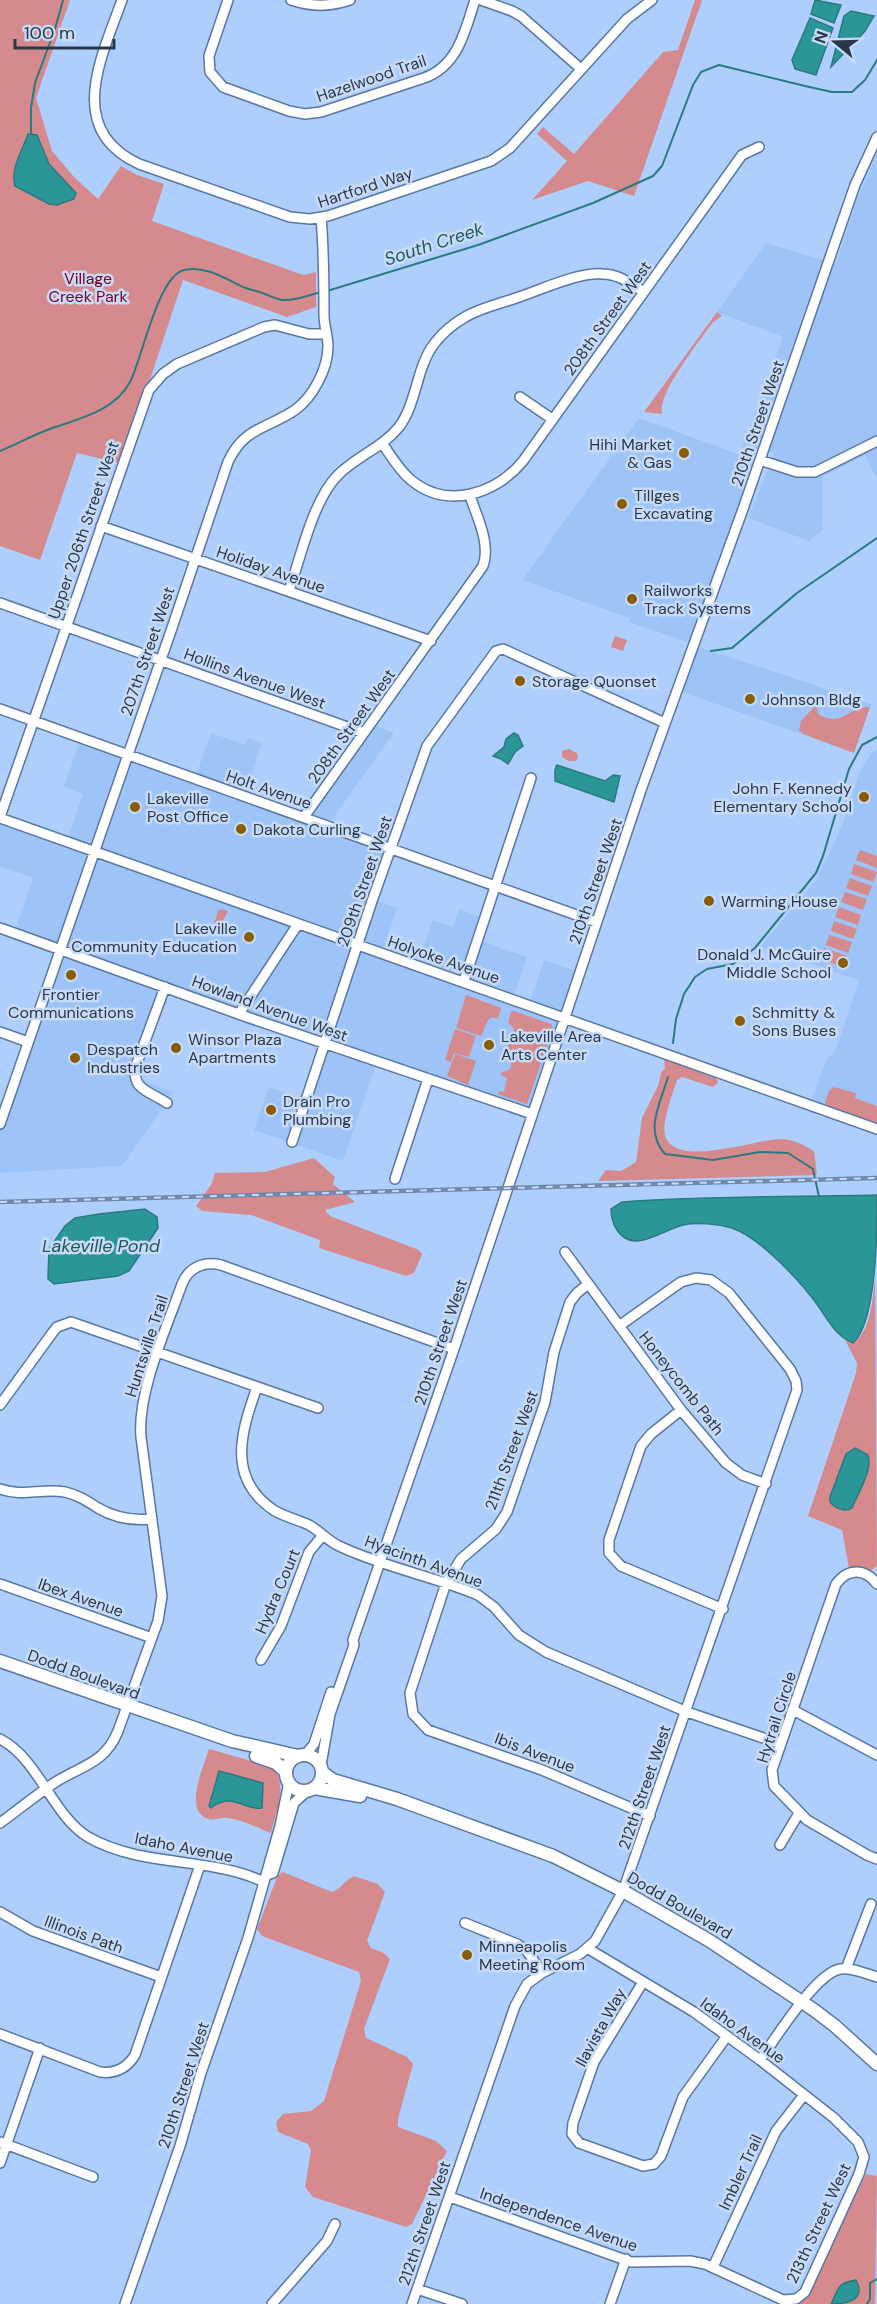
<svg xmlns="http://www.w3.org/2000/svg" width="877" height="2304" font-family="'DM Sans',sans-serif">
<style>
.built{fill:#9ec4f7}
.green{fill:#d58a8e}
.water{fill:#2b9697;stroke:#2b7a80;stroke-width:1.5}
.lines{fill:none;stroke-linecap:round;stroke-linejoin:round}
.stream{stroke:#2b7a80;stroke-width:2}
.minor-casing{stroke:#5977a0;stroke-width:12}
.major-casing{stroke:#5977a0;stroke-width:15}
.minor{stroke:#fff;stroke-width:9}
.major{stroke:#fff;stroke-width:12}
.rail-casing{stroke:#7088a9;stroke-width:4.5}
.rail{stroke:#c7dbf7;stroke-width:2;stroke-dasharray:7;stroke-linecap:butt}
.poi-dot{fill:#895c00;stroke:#c7dbf7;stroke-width:2}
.labels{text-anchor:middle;stroke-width:5;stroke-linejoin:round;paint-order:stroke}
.street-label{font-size:16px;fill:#2a3749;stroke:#c7dbf7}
.park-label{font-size:16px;fill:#780021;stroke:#c7dbf7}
.poi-label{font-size:16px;fill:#2a3749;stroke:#c7dbf7;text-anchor:start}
.water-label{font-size:18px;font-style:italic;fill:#1e5758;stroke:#c7dbf7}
</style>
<rect width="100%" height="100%" fill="#aecffd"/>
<path class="built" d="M 877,154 L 877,480 L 865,455 L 823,477 L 822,531 L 809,541 L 748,518 L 775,453 L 742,447 L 783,337 L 717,312 L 766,243 L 836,264 L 857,200 Z
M 639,418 L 760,462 L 693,644 L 629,622 L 630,618 L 522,580 Z
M 693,645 L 871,704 L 854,753 L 677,690 Z
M 371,724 L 394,733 L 328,825 L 392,849 L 374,900 L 397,908 L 382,953 L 417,965 L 433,920 L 453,927 L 459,909 L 486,919 L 479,940 L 527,957 L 513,998 L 529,1004 L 544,960 L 579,972 L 532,1114 L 377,1062 L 343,1161 L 254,1130 L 269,1087 L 306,1099 L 324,1044 L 165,987 L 137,1063 L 139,1086 L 144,1081 L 174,1092 L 122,1166 L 0,1173 L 0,1124 L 60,950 L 14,933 L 33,878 L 0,866 L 0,818 L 67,841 L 83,794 L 64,786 L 81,738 L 195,778 L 211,733 L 245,745 L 248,738 L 262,743 L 244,796 L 304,817 Z
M 877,750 L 877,1124 L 811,1101 L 827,1058 L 835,1052 L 859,980 L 760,947 L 817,879 L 843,824 L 860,771 L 872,752 Z"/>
<path class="green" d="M 0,0 L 70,0 L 36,98 L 52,151 L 74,177 L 98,199 L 121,166 L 137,175 L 164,184 L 152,221 L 303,275 L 316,272 L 316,307 L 287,317 L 183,280 L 131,437 L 128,436 L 119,463 L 77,453 L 40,560 L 0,546 Z
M 695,0 L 702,0 L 634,196 L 588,181 L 532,200 L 567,161 L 537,134 L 543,127 L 574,154 L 663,52 L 678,50 Z
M 717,312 L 722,316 L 713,322 C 700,341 657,393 662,414 L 644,412 Z
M 615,636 L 627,640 L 623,651 L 611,647 Z
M 817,704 L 818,714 C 842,729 849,705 870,707 L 854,753 L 803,734 L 799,730 L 801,721 Z
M 569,749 L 577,753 L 578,758 L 576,761 L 569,761 L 562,757 L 562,751 Z
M 860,850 L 877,856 L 877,868 L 856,860 Z
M 854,864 L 877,872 L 873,882 L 851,874 Z
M 850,878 L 872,886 L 868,896 L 846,888 Z
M 845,892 L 867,899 L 863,910 L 841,902 Z
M 839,907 L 861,915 L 858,925 L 835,917 Z
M 221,909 L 228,911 L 222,922 L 222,927 L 214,924 L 218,911 Z
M 834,921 L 857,929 L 853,939 L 831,931 Z
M 829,935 L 852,942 L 848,953 L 826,945 Z
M 824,948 L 847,956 L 843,967 L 821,959 Z
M 466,995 L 501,1008 L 498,1019 L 493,1017 L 488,1020 L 481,1036 L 456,1028 Z
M 514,1011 L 551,1024 L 553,1028 L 527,1104 L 498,1094 L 499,1091 L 504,1092 L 507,1078 L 501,1075 L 502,1072 L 509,1070 C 515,1063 508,1059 506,1052 L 514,1029 L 508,1022 L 511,1012 Z
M 455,1029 L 476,1036 L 469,1057 L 454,1053 L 451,1062 L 445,1060 Z
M 455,1054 L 476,1061 L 468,1085 L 447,1076 Z
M 664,1059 L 716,1078 L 718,1083 L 713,1087 L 682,1077 L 677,1080 C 673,1093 660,1126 666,1138 C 680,1168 757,1139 780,1139 C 794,1139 803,1145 814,1151 L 817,1175 L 598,1181 L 606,1170 L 621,1171 L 636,1162 L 642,1118 L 658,1086 L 661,1073 L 665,1068 Z
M 834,1087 L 856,1093 L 855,1098 L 877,1106 L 877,1124 L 827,1106 L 825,1102 L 829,1091 Z
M 314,1158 L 335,1177 L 333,1184 L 355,1202 L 325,1210 L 330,1216 L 419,1250 L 422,1254 L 414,1273 L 406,1276 L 319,1248 L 320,1240 L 251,1215 L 202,1211 L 196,1206 L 211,1185 L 215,1173 L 265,1172 Z
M 875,1279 L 877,1566 L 869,1572 L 849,1568 L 842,1530 L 808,1516 L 856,1373 L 857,1363 L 845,1340 L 853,1343 C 872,1330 872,1300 875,1279 Z
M 209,1749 L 273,1767 C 288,1786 276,1812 271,1833 C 257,1828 241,1819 227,1818 C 221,1817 215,1821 209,1819 C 182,1812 204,1766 209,1749 Z
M 283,1872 L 332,1892 C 342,1888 345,1880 354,1876 L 378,1884 L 385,1892 L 367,1941 L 371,1948 L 384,1953 L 390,1959 L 364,2029 L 366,2038 L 407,2057 L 413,2064 L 398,2119 L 398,2127 L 436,2141 L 447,2151 L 412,2224 L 406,2227 L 313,2197 L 305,2187 L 311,2150 L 308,2144 L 278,2132 L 276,2122 L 283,2114 L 311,2111 L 324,2101 L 361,1981 L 359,1972 L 262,1936 L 257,1929 L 278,1875 Z
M 866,2174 L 877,2176 L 875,2304 L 799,2304 L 803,2299 Z"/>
<path class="water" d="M 815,0 L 841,5 L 834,23 L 811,14 Z
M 851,11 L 874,16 L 865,31 L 831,67 L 844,16 Z
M 810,18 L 833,28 L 816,75 L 795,69 L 792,60 Z
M 28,134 L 37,135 L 49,164 L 76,193 L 74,199 L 57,205 L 49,204 L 15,186 C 10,168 23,150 28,134 Z
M 514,733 L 518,735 L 523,746 L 515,752 L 508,764 L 501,759 L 493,756 L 504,747 L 506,739 Z
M 557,765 L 605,781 L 613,775 L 620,776 L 614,802 L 555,781 L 555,770 Z
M 877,1195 C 877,1230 877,1322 853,1343 C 836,1336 829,1322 819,1307 C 802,1283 761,1238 732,1228 C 718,1224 697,1222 683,1225 C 662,1230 633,1255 617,1230 C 613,1224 611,1217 611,1209 L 622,1202 C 707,1196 792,1197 877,1195 Z
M 145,1209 L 157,1217 L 158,1228 L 129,1271 L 118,1276 L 54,1284 L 48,1279 L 49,1249 L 65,1226 L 75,1218 L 99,1214 Z
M 855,1448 L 868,1455 C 873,1470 858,1493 852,1508 C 845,1513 835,1508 830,1502 L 830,1497 L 846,1454 Z
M 219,1771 L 263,1783 L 262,1808 C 245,1811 232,1791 211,1808 L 209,1806 Z
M 856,2280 C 867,2301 845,2304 831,2304 C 839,2289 836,2283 856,2280 Z"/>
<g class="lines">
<path class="stream" d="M 31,134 L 31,108 L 35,83 L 55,29 L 63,0
M 327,291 L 478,245 L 593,203 L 653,176 L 662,166 L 693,85 L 701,72 L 719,65 L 805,86 L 832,92 L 852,92 L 865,80 L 877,60
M 0,451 C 17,444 33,435 50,429 C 78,419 115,411 130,382 C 142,359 158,276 184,270 C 205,265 224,278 243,287 C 250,290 258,291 265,294 C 270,296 276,299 282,300 C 296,301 308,295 322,292
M 711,651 L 732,648 L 797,593 L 877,538
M 673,1043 L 676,1019 L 684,994 L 695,977 L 707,969 L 733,964 L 755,948 L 816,873 L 823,856 L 849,769 L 862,745 L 877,737
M 668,1077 C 660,1104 644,1131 665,1154 L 713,1160 L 760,1152 L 788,1153 L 813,1169 L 819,1197
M 867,2304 L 870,2299 L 870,2283 L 877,2279"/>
<g class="minor-casing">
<path id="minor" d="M 122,0 C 102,56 64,130 139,164 L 290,217 L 310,219 L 328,216 L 491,161 L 510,148 L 627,19 L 652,0
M 228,0 L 209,56 L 210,72 L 223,87 L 289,111 L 305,114 L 321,112 L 424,78 C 458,66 465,31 475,0
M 291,0 C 313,7 328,7 350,0
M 481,0 L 512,11 L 521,16 L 581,69
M 520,397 L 552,419
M 382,443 C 391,456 399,470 411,480 C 447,510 496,494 523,461 L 742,155 L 759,147
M 760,460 L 797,472 L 815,472 L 877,441
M 101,526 L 431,641
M 289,591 C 301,556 313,500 338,475 C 357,456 382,448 399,427 C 417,403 416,368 434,344 C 443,332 453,324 465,317 C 480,308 499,304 516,298 C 541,290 577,272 603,274 C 619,274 631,284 644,292
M 0,603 L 364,733
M 0,709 L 596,922
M 0,817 L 149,390 L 163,374 L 177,364 L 264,327 L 275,325 L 309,334 L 326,334
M 304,817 L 483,566 C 491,544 477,517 470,496
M 0,818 L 877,1129
M 0,928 L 244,1016 L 532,1114
M 464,981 L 531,778
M 165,987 L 137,1063 C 129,1090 150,1091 167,1103
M 239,1014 L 298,924
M 0,1032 L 28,1042
M 0,1124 L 173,625 L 228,462 C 244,427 267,429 295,410 C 313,397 328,369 328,346 C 328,336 324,326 324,315 C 324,282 324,251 321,218
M 292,1142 L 371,904 L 427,746 L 496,651 L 503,649 L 665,723
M 395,1179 L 428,1079
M 565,1252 L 681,1410 L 726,1463 L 742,1475 L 766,1484
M 587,1285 L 577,1293 L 570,1302 L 554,1352 L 545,1402 L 507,1512 L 496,1529 L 461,1559 L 446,1583 L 410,1693 L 413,1714 L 428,1730 L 542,1770 L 650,1816
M 257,1387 C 241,1432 226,1479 275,1511 C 286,1517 298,1520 309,1525 C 320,1531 328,1541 339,1546 C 383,1567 433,1576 478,1595 L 494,1607 L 519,1635 L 546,1652 L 687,1712 L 781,1744
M 0,1405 L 53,1332 L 57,1327 L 71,1322 L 318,1408
M 681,1410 L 651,1434 L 641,1446 L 609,1540 L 609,1553 L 621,1566 L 723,1609
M 0,1489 C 22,1497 42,1488 65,1492 C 78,1495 87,1501 98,1508 C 115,1518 133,1521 152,1519
M 0,1584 L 152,1638
M 877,1584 C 865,1568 848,1568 836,1584 L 772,1770 L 774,1786 L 807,1820 L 867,1855 L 877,1859
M 261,1660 L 281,1626 L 309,1552 L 323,1535
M 793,1710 L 877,1755
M 0,1739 C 39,1759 52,1815 88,1837 C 142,1868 209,1856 264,1882
M 305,1755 L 314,1744 L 331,1692
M 321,1765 L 330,1714 L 354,1645 L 353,1640 L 454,1349 L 641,790 L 743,509 L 855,185 L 877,137
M 0,1823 C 18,1810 35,1796 54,1783 C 80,1766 105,1764 118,1731 L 158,1621 L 162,1596 L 141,1437 C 137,1392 167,1327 182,1284 C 189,1267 204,1261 221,1265 L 454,1349
M 780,1845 L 799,1813
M 267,1875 L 273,1873 L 294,1803 L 307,1791
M 0,1912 L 33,1931 L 161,1977
M 465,1923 L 517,1944 L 527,1951 L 542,1973
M 846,1969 L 871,1904
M 643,1982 L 594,2062 L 573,2123 L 572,2134 L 579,2143 L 643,2166 L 654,2164 L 661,2156 L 683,2097 L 727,2036
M 0,2034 L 100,2072 C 115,2074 127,2068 135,2055 L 200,1865
M 760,2060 C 776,2038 815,1974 840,1969 C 852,1967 866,1974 877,1977
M 0,2142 L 93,2177
M 0,2163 L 40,2048
M 450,2197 L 631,2262 L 690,2261 L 705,2264 L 783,2300 L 796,2299 L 805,2292 L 859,2174 L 864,2157 L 858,2142 L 834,2118 L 760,2060 L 694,2012 L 587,1948
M 713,2267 L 776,2131 L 804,2095
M 417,2289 L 462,2304
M 125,2304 L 180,2146 L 201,2073 L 248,1938 L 280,1826 L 289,1782
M 272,2304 L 327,2241 L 335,2224
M 412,2304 L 515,2006 L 527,1984 L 542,1973 L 580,1954 L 595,1941 L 623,1891 L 797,1390 L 796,1381 L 790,1369 L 729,1293 L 711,1280 L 696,1278 L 681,1282 L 619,1326
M 610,2304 L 626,2259"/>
</g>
<g class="major-casing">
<path id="major" d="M 0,1661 L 232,1741 L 298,1756
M286 1773a18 18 0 1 1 36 0a18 18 0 1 1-36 0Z
M 256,1756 L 276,1763 L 286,1772
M 322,1772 L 333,1780 L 397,1799 L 553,1856 L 623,1891 L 710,1941 L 814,2010 L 835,2026 L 877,2064
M 314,1788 L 360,1796"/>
</g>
<use href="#minor" class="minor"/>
<use href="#major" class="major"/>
<g class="rail-casing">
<path id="rail" d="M 0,1202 L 877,1178"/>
</g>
<use href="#rail" class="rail"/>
</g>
<g class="poi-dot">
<circle cx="684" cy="453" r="6"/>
<circle cx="622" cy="504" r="6"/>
<circle cx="632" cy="599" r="6"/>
<circle cx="520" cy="681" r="6"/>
<circle cx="750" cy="699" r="6"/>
<circle cx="864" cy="797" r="6"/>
<circle cx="135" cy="807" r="6"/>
<circle cx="241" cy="829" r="6"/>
<circle cx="709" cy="901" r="6"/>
<circle cx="249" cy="937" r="6"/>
<circle cx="843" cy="963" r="6"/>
<circle cx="71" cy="975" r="6"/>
<circle cx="740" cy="1021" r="6"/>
<circle cx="489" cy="1045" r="6"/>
<circle cx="176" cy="1048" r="6"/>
<circle cx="75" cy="1058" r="6"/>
<circle cx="271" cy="1110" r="6"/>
<circle cx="467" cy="1955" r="6"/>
</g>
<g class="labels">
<g class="street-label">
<text transform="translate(371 78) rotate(-19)" y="6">Hazelwood Trail</text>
<text transform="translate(365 187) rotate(-18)" y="6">Hartford Way</text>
<text transform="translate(607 318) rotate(-54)" y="6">208th Street West</text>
<text transform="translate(757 423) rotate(-71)" y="6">210th Street West</text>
<text transform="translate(83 530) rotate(-71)" y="6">Upper 206th Street West</text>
<text transform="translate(271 569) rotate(19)" y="6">Holiday Avenue</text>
<text transform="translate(147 651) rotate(-71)" y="6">207th Street West</text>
<text transform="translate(255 678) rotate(20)" y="6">Hollins Avenue West</text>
<text transform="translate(351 726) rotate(-54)" y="6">208th Street West</text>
<text transform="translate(269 789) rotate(19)" y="6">Holt Avenue</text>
<text transform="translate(364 881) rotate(-71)" y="6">209th Street West</text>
<text transform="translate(595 881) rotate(-71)" y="6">210th Street West</text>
<text transform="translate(444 959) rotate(19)" y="6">Holyoke Avenue</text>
<text transform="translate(270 1008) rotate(20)" y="6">Howland Avenue West</text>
<text transform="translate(440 1342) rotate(-71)" y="6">210th Street West</text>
<text transform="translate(146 1346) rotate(-72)" y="6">Huntsville Trail</text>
<text transform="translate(682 1383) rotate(52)" y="6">Honeycomb Path</text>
<text transform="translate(511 1450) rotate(-70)" y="6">211th Street West</text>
<text transform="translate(424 1561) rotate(20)" y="6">Hyacinth Avenue</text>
<text transform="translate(277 1591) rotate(-67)" y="6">Hydra Court</text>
<text transform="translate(81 1597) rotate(19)" y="6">Ibex Avenue</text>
<text transform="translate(84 1674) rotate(20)" y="6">Dodd Boulevard</text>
<text transform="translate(776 1717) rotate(-72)" y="6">Hytrail Circle</text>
<text transform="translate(535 1752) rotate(21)" y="6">Ibis Avenue</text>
<text transform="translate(644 1787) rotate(-71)" y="6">212th Street West</text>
<text transform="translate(184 1847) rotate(11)" y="6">Idaho Avenue</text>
<text transform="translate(680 1905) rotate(30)" y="6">Dodd Boulevard</text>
<text transform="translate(84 1934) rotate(20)" y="6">Illinois Path</text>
<text transform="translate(600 2027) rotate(-61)" y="6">Ilavista Way</text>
<text transform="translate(743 2030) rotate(36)" y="6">Idaho Avenue</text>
<text transform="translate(183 2085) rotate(-72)" y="6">210th Street West</text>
<text transform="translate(740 2172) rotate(-65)" y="6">Imbler Trail</text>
<text transform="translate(559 2219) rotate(19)" y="6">Independence Avenue</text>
<text transform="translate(424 2223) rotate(-71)" y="6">212th Street West</text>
<text transform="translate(818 2223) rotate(-65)" y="6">213th Street West</text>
</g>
<g class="park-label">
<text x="88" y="284">Village<tspan x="88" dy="18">Creek Park</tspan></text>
</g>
<g class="poi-label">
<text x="672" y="450" text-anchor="end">Hihi Market<tspan x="672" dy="18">&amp; Gas</tspan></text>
<text x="634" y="501">Tillges<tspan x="634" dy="18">Excavating</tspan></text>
<text x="644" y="596">Railworks<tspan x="644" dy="18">Track Systems</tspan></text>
<text x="532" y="687">Storage Quonset</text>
<text x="762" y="705">Johnson Bldg</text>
<text x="852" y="794" text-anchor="end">John F. Kennedy<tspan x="852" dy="18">Elementary School</tspan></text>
<text x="147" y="804">Lakeville<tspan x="147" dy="18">Post Office</tspan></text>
<text x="253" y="835">Dakota Curling</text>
<text x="721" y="907">Warming House</text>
<text x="237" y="934" text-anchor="end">Lakeville<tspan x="237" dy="18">Community Education</tspan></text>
<text x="831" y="960" text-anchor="end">Donald J. McGuire<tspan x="831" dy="18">Middle School</tspan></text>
<text x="71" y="1000" text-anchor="middle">Frontier<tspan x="71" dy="18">Communications</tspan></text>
<text x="752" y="1018">Schmitty &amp;<tspan x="752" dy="18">Sons Buses</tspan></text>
<text x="501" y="1042">Lakeville Area<tspan x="501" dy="18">Arts Center</tspan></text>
<text x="188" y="1045">Winsor Plaza<tspan x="188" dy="18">Apartments</tspan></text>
<text x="87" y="1055">Despatch<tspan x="87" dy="18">Industries</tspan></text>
<text x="283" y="1107">Drain Pro<tspan x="283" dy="18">Plumbing</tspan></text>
<text x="479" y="1952">Minneapolis<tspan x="479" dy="18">Meeting Room</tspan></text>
</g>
<g class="water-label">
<text transform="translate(434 244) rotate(-18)" y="6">South Creek</text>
<text x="101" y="1252">Lakeville Pond</text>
</g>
</g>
<g transform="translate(835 42) rotate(289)" stroke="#c7dbf7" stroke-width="4.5" paint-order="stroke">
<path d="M0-4.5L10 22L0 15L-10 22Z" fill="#2a3749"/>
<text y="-9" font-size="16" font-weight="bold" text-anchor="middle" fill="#2a3749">N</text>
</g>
<path d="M15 39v9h99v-9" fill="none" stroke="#2a3749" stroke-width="3"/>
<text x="24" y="39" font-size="18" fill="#2a3749" stroke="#c7dbf7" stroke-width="4.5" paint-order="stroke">100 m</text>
</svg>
